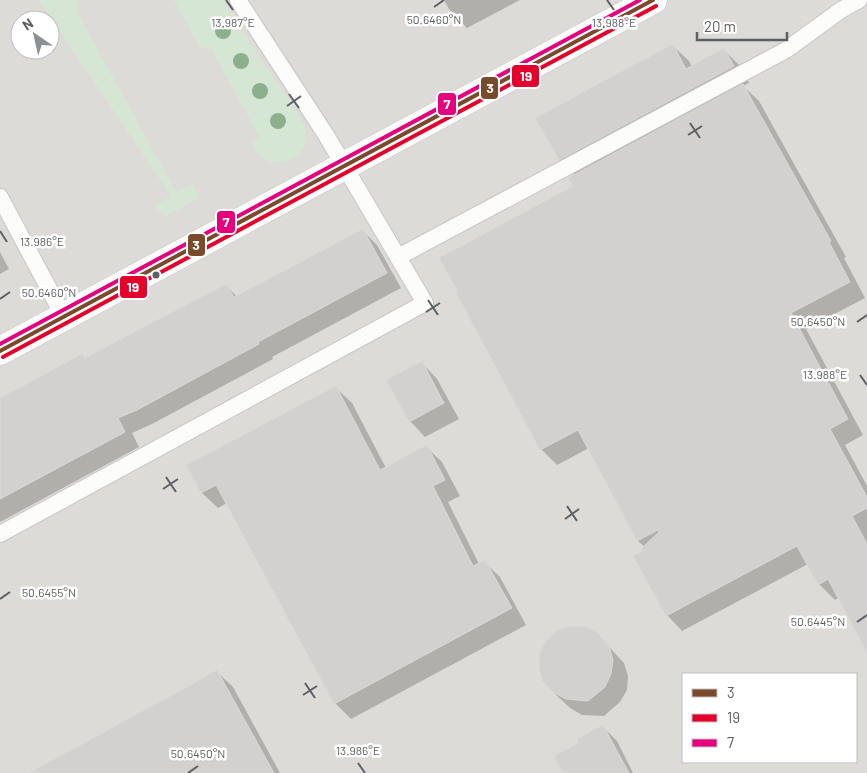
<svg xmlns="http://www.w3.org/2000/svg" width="867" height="773" font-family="Barlow,sans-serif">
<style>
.industrial{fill:#dcdbd8;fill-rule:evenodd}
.green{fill:#d6e6d4}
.shadow{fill:#0003}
.building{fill:#d2d1cf;stroke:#dad9d6}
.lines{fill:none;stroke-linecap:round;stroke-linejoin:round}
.lane-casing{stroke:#c7c7c7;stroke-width:18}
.street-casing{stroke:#c7c7c7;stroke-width:29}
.lane{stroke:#fcfcfb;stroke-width:16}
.street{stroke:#fcfcfb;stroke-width:28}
.bus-1-casing{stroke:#fff;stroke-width:8}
.bus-2-casing{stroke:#fff;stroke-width:8}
.bus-3-casing{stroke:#fff;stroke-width:8}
.bus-1{stroke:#7a4b2a;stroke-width:4}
.bus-2{stroke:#e4002b;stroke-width:4}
.bus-3{stroke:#e5007d;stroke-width:4}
.tree{fill:#8caf8d}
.ticks{fill:none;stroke:#5c5f63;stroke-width:2}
.bus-dot{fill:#5c5f63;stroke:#fff;stroke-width:2}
.ticks-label{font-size:12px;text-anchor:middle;fill:#5c5f63;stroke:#fff;stroke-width:5;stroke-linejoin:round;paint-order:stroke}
.line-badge{stroke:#fff;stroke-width:2}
.badge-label{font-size:14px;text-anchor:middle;font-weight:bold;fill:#fff}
</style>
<rect width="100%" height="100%" fill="#ebeae6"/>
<path class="industrial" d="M 0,0 L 867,0 L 867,773 L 0,773 ZM 20,20 L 50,20 L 50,50 L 20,50 ZM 683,674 L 856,674 L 856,762 L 683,762 Z"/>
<path class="green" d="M 39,0 L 79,0 L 77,4 L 77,12 L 176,192 L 193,184 L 197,194 L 197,199 L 166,216 L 154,206 L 171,196 Z
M 174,0 L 224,0 C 240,26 256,52 274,78 C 285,94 299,111 305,130 C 311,151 285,170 266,160 C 260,157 255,149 252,143 L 260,138 L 211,48 L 200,48 Z"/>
<path class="shadow" d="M 444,0 L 520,0 L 467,28 L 449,9 Z
M 673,46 L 689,61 L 692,67 L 724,50 L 740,66 L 749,83 L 743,86 L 759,101 L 846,257 L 844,258 L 865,298 L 806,329 L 863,435 L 845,445 L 867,486 L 867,581 L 835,600 L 819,584 L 808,564 L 682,631 L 667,615 L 644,551 L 645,547 L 638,541 L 589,448 L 557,465 L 541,449 L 575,187 L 575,175 L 560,159 Z
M 363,231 L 377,245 L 401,288 L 272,357 L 273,359 L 152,424 L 132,433 L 139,447 L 0,522 L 0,399 L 82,355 L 86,359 L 226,285 L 237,297 Z
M 0,252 L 9,269 L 0,274 Z
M 422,363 L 437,379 L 459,419 L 425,437 L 410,421 Z
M 336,388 L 352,403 L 386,468 L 426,447 L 442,462 L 460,496 L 448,502 L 479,564 L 484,562 L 500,577 L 526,625 L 351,719 L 335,703 L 227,503 L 218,508 L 202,493 L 188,466 Z
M 596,633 L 624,663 L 628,676 L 627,690 L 620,702 L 604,716 L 582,715 L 570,708 L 553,692 Z
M 217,672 L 233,687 L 280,773 L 32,773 Z
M 603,727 L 617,741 L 633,773 L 564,773 L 580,743 Z"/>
<path class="building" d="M 673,44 L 686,69 L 724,48 L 734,66 L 559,160 L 535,118 Z
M 743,84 L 831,241 L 829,242 L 850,282 L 791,313 L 848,419 L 830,429 L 867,497 L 867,508 L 852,516 L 867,544 L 867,653 L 828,579 L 818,585 L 797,546 L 666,616 L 633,556 L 642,551 L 641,549 L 659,532 L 658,530 L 637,541 L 578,430 L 540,450 L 456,293 L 458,292 L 439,258 L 573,186 L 568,178 Z
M 363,229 L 387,273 L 258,342 L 259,344 L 137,410 L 118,418 L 125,432 L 0,499 L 0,398 L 82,354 L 85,358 L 226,284 L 234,297 Z
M 422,361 L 444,403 L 409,422 L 386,380 Z
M 336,386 L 380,470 L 427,445 L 445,480 L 433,486 L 473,566 L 485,560 L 512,608 L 334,704 L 216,485 L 201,493 L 186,465 Z
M 569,626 L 584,626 L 597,632 L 609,646 L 613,660 L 611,674 L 605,687 L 588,701 L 566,699 L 553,692 L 543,682 L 539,668 L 539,654 L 546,641 L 556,631 Z
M 217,670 L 274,773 L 29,773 L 194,683 Z
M 603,725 L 629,773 L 563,773 L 554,756 L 578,743 L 577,739 Z"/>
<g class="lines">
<g class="lane-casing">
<path id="lane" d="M 0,197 L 64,317
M 398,257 L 786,50 L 841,10 L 859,0
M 0,534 L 425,303 L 326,135 L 238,0"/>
</g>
<g class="street-casing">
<path id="street" d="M 0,351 L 653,0"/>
</g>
<use href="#lane" class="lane"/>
<use href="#street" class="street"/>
<g class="bus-1-casing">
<path id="bus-1" d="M 0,351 L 653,0"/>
</g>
<g class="bus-2-casing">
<path id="bus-2" d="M 3,357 L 656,6"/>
</g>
<g class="bus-3-casing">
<path id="bus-3" d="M 0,344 L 640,0"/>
</g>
<use href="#bus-1" class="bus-1"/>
<use href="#bus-2" class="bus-2"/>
<use href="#bus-3" class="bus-3"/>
</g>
<g class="tree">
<circle cx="223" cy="31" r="8"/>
<circle cx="241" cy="61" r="8"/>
<circle cx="260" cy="91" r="8"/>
<circle cx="278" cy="121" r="8"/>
</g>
<path class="ticks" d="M 226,0 L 233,10M 607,0 L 614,10M 434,7 L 444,0M 289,94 L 299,108M 287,106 L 301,96M 690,123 L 700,138M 688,135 L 702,126M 0,231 L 7,242M 0,299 L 10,292M 428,300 L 438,315M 426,312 L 440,303M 857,322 L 867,315M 860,375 L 867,385M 166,477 L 176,492M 163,489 L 178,479M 567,506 L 577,521M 565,519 L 579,509M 0,599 L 10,592M 857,622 L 867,615M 305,683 L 315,698M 303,695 L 317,686M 358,763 L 365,773M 188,773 L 198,766"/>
<circle class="bus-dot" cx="156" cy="275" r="4.5"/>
<g class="ticks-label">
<text x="434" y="24">50.6460°N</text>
<text x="233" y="27">13.987°E</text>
<text x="614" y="27">13.988°E</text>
<text x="42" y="246">13.986°E</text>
<text x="49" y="297">50.6460°N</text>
<text x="818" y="326">50.6450°N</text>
<text x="825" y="379">13.988°E</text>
<text x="49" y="597">50.6455°N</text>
<text x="818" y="626">50.6445°N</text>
<text x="358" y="755">13.986°E</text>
<text x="198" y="758">50.6450°N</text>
</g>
<g class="line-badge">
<rect x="511" y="64" width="29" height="24" rx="5" fill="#e4002b"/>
<rect x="480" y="76" width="19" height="24" rx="5" fill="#7a4b2a"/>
<rect x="437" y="92" width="20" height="24" rx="5" fill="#e5007d"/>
<rect x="216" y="210" width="20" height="24" rx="5" fill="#e5007d"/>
<rect x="187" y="233" width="19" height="24" rx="5" fill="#7a4b2a"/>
<rect x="119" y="275" width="29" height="24" rx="5" fill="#e4002b"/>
</g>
<g class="badge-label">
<text x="526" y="81">19</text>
<text x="490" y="93">3</text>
<text x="447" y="109">7</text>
<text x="226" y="227">7</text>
<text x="196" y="250">3</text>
<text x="133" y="292">19</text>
</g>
<rect x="682" y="673" width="175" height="90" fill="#ffffff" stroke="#bebfc1"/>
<rect x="692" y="689" width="25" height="8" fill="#7a4b2a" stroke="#bebfc1"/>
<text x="727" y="698" font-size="15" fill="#5c5f63">3</text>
<rect x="692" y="714" width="25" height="8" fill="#e4002b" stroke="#bebfc1"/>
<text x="727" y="723" font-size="15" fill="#5c5f63">19</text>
<rect x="692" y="739" width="25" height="8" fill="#e5007d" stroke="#bebfc1"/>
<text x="727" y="748" font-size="15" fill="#5c5f63">7</text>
<g transform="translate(35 35) rotate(326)"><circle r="24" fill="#ffffff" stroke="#bebfc1"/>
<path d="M0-4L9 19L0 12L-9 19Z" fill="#8e9091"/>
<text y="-8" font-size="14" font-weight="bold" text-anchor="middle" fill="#5c5f63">N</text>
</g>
<path d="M697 32v8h90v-8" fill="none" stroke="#5c5f63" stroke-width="2.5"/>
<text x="704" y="32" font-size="15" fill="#5c5f63" stroke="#ffffff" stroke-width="4" paint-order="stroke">20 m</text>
</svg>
